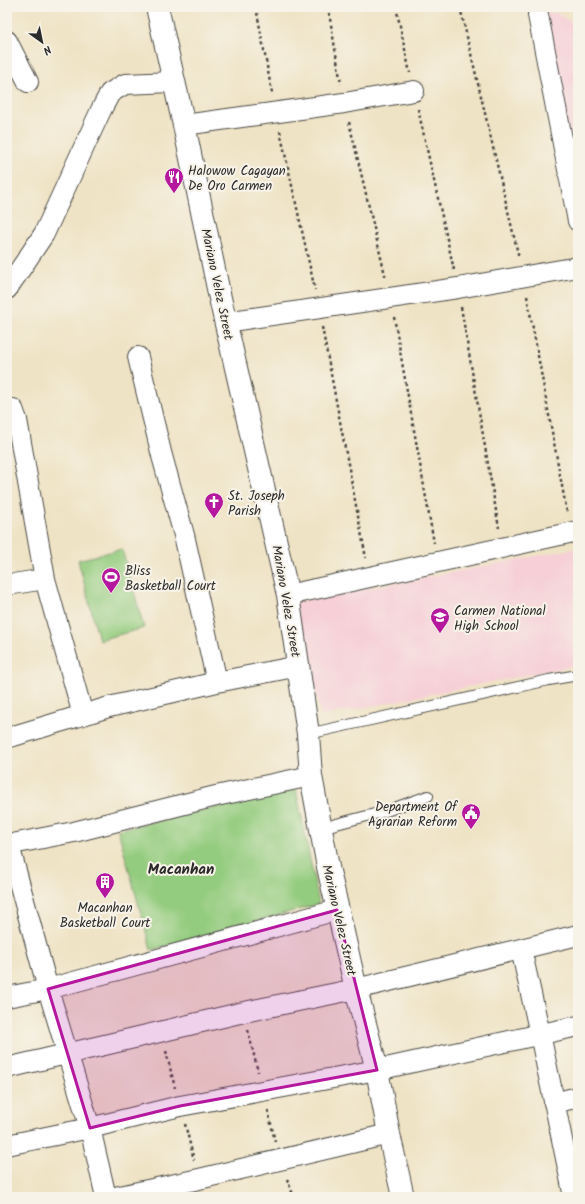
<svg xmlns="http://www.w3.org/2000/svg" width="585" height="1204" font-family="Kalam,sans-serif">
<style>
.built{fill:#f6cfd7}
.green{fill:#94cc7f;stroke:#607c55}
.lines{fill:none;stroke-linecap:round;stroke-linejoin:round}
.service-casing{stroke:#484742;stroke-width:12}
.minor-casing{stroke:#484742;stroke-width:22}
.tertiary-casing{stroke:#484742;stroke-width:24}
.path{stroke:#484742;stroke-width:2.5;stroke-dasharray:3 3;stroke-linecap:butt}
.service{stroke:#fff;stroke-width:10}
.minor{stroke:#fff;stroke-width:20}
.tertiary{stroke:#fff;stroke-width:22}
.marked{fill:#b5179e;fill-opacity:0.2;stroke:#b5179e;stroke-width:3;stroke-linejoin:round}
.labels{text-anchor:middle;stroke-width:4;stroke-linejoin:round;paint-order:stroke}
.poi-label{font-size:13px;fill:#2b2b2b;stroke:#f7f3e8;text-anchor:start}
.street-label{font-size:13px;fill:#2b2b2b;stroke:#f7f3e8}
.quarter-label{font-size:15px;font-weight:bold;fill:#2b2b2b;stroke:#f7f3e8}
</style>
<rect width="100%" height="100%" fill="#f7f3e8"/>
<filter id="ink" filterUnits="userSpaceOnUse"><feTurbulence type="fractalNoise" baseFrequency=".025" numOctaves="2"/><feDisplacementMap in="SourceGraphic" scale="8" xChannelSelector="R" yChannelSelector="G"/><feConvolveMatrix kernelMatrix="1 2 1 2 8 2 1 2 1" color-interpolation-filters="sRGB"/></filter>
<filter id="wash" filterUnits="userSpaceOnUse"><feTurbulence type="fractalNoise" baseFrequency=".012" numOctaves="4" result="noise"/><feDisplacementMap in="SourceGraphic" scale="16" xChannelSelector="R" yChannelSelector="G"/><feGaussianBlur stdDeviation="0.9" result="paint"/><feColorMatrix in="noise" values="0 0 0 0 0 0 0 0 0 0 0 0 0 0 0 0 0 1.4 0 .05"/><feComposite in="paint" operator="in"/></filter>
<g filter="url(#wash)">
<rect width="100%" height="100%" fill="#efe3c5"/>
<path class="built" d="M 545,13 L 556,13 L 578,26 L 578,194 Z
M 578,548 L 578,665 L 321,716 L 295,602 Z"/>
<path class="green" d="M 122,549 L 144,628 L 99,640 L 78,560 Z
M 296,789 L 319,904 L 151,950 L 118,830 Z"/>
</g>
<g filter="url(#ink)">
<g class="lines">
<g class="service-casing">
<path id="service" d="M 308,734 L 549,680 L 578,675
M 321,828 L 386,811 L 428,796"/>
</g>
<g class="minor-casing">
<path id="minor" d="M 538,15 L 578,221
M 7,41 L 28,82
M 184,125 L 344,103 L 414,91
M 7,289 L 44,234 L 101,110 L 110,93 L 125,84 L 173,82
M 225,322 L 458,288 L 578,267
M 138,357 L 162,456 L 184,535 L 217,682
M 13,409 L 17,420 L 45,579 L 83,715
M 7,585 L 45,579
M 288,595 L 578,531
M 7,738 L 109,707 L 217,682 L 299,666
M 7,845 L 74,832 L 216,796 L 311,776
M 9,845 L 48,989 L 90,1128 L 106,1197
M 521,949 L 540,1034 L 574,1197
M 7,997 L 48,989 L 337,910
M 7,1068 L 244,1012 L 356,989 L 578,935
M 554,1103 L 578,1097
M 7,1145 L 90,1128 L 180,1106 L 377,1070 L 578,1026
M 115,1197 L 199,1179 L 389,1134"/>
</g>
<g class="tertiary-casing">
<path id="tertiary" d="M 157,7 L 184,125 L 220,298 L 288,595 L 308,734 L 311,776 L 328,867 L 356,989 L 377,1070 L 389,1134 L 403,1197"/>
</g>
<path class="path" d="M 256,7 L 272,93
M 328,7 L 341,84
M 396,7 L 410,73
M 460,7 L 519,258
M 418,109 L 454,270
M 349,122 L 386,279
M 280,131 L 315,290
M 527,296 L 567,513
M 461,307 L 499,528
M 394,317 L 434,543
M 322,327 L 366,558
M 248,1030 L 258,1072
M 166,1051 L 175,1088
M 268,1110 L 275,1142
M 185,1124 L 194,1160
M 287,1179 L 294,1197"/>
<use href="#service" class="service"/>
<use href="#minor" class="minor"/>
<use href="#tertiary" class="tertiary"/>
</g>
</g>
<path class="marked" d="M 337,910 L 377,1070 L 180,1106 L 90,1128 L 48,989 Z"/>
<defs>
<g id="restaurant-pin" transform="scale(1)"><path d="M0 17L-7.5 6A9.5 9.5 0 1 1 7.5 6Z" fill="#b5179e" stroke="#f7f3e8"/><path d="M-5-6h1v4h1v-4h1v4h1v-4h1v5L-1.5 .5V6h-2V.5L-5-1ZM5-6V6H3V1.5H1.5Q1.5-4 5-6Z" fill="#fff"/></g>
<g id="church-pin" transform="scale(1)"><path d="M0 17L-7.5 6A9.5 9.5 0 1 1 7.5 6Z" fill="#b5179e" stroke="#f7f3e8"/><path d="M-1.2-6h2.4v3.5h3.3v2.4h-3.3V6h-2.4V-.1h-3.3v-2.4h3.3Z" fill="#fff"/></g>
<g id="stadium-pin" transform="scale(1)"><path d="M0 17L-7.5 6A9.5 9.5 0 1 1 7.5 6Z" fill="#b5179e" stroke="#f7f3e8"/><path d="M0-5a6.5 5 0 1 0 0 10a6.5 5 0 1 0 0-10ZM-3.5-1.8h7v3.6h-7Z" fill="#fff"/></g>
<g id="school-pin" transform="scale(1)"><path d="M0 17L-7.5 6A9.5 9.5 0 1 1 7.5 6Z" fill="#b5179e" stroke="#f7f3e8"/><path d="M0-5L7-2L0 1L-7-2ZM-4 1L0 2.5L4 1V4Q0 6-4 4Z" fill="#fff"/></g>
<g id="civic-pin" transform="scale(1)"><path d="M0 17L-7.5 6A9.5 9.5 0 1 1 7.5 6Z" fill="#b5179e" stroke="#f7f3e8"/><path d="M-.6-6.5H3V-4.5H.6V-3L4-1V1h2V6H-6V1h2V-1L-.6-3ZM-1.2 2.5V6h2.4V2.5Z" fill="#fff"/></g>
<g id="building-pin" transform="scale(1)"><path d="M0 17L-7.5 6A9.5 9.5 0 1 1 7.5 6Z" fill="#b5179e" stroke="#f7f3e8"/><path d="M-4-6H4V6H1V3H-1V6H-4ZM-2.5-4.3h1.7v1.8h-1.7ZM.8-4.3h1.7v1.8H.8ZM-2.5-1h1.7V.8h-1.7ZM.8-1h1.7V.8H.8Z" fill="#fff"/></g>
</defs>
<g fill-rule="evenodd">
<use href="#restaurant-pin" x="174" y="177"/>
<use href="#church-pin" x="214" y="502"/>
<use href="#stadium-pin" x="111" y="577"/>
<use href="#school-pin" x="440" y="617"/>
<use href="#civic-pin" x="471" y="813"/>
<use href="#building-pin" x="105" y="882"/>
</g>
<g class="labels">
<g class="poi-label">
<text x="188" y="175">Halowow Cagayan<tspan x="188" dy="15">De Oro Carmen</tspan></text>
<text x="228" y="500">St. Joseph<tspan x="228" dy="15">Parish</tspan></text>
<text x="125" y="575">Bliss<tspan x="125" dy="15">Basketball Court</tspan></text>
<text x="454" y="615">Carmen National<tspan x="454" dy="15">High School</tspan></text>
<text x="457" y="811" text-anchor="end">Department Of<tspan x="457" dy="15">Agrarian Reform</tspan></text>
<text x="105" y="912" text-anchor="middle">Macanhan<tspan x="105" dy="15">Basketball Court</tspan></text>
</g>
<g class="street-label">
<text transform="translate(218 284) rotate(78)" y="5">Mariano Velez Street</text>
<text transform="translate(287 601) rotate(80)" y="5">Mariano Velez Street</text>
<text transform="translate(340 920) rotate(77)" y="5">Mariano Velez Street</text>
</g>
<g class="quarter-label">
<text x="181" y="874">Macanhan</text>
</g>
</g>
<rect width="585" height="1204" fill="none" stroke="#f7f3e8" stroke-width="24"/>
<g transform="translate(42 42) rotate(147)" stroke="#f7f3e8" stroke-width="3" paint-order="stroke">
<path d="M0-3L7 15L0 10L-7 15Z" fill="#2b2b2b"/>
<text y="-6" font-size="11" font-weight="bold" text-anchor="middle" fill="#2b2b2b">N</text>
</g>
</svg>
